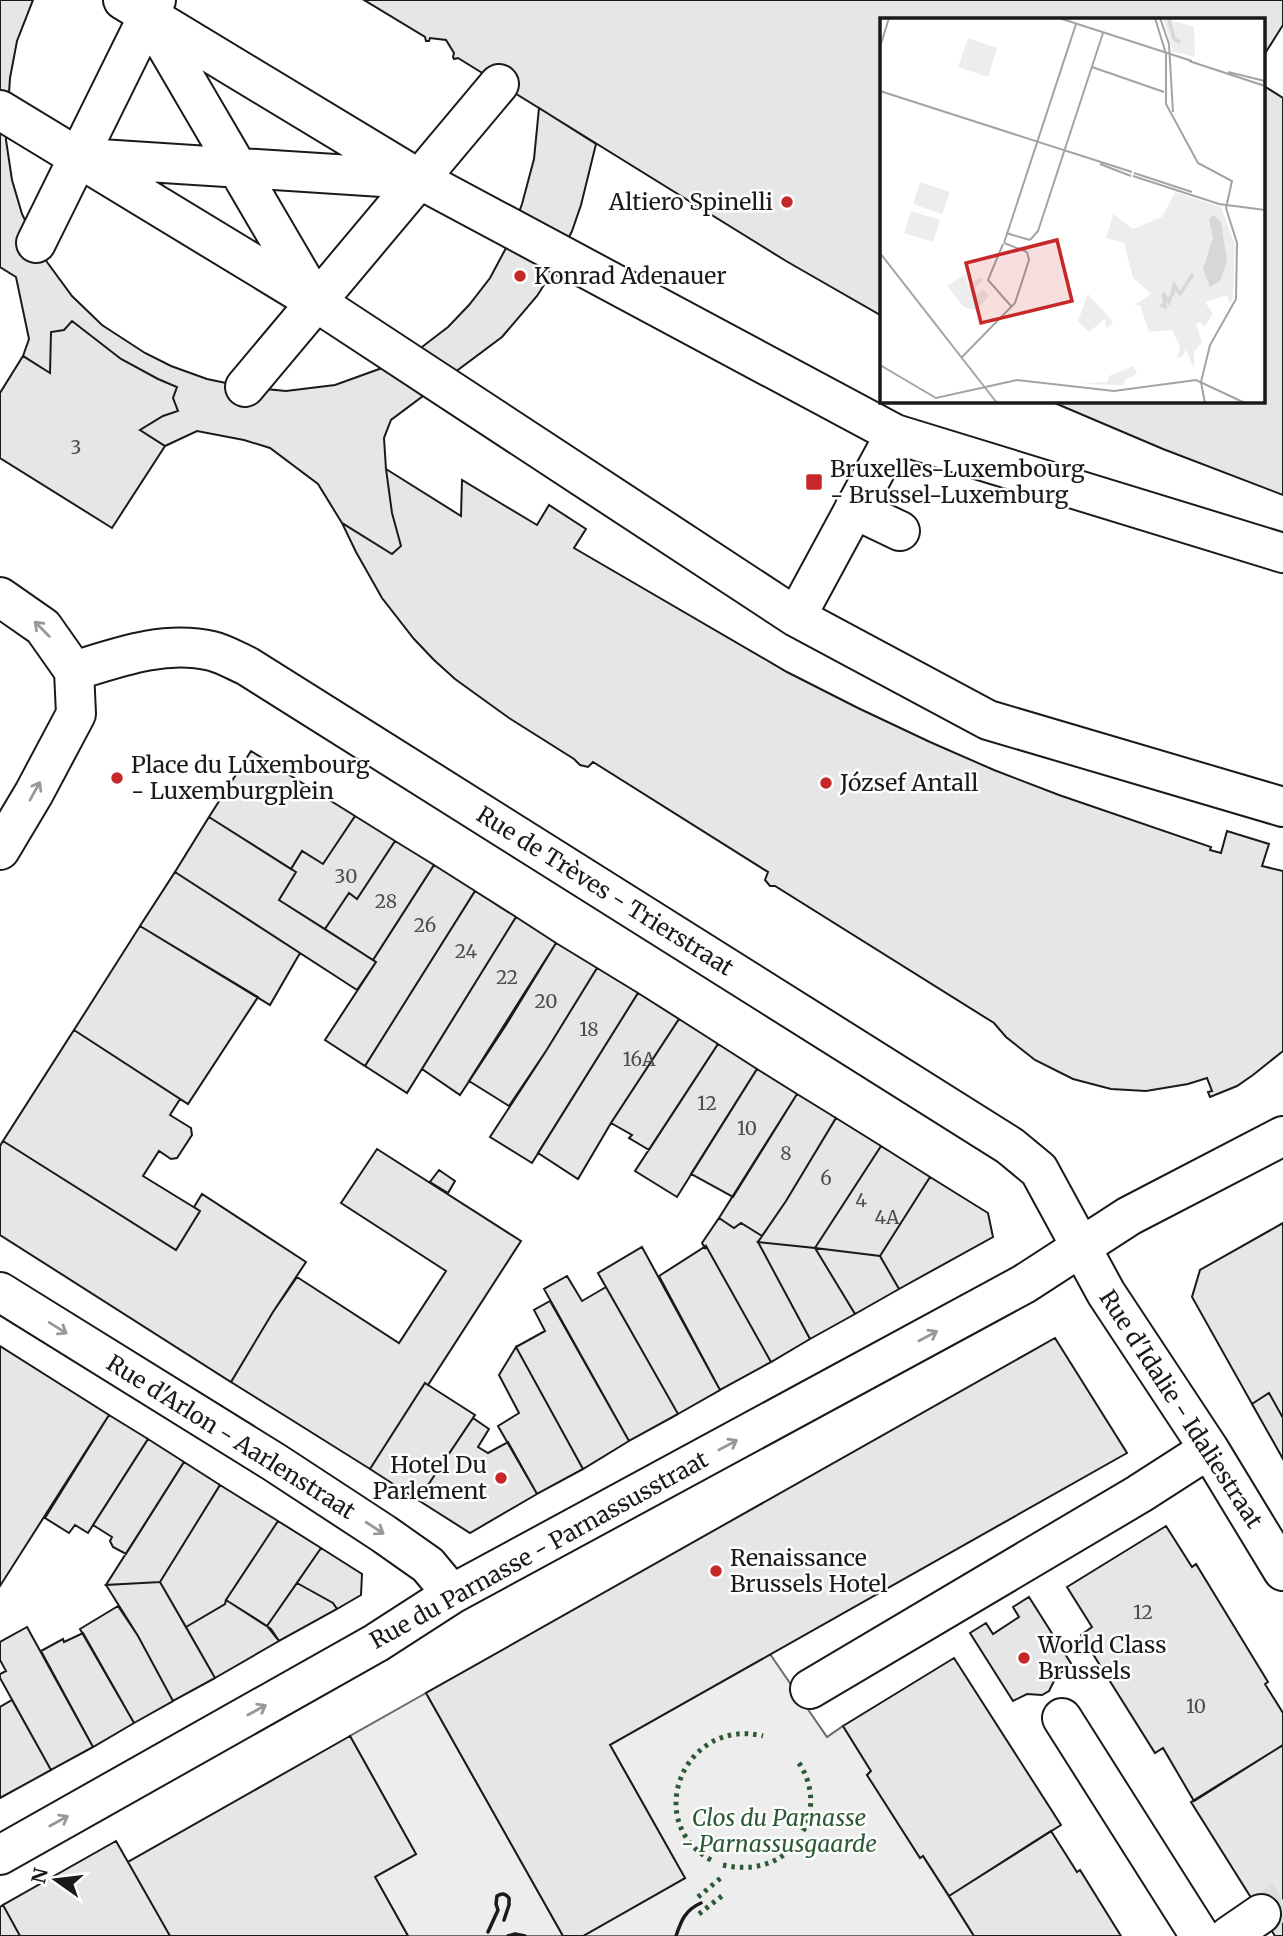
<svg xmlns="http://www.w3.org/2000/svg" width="1283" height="1936" font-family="Merriweather,serif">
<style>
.green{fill:#ededed;stroke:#6a6a6a;stroke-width:2}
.building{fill:#e6e6e6;stroke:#1a1a1a;stroke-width:2}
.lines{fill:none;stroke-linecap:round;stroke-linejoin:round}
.minor-tunnel{stroke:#ddd;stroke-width:38;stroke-dasharray:38 19;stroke-linecap:butt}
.minor-casing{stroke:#1a1a1a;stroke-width:42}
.minor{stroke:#fff;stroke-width:38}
.hedge{stroke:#2b5a34;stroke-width:5;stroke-dasharray:3.5 5;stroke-linecap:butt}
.wall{stroke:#1a1a1a;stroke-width:3.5}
.oneway{stroke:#989898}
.poi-dot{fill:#c62828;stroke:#fff;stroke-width:2.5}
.labels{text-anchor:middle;stroke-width:5;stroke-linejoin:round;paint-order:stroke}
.number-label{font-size:19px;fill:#4d4d4d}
.poi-label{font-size:23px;fill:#1a1a1a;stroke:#fff;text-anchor:start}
.street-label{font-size:23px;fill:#1a1a1a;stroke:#fff}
.park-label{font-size:23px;font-style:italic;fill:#2b5a34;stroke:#fff}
.inset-river{fill:none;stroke:#d7d7d7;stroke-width:3.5}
.inset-road{fill:none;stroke:#a3a3a3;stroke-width:2}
.view{fill:#c62828;fill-opacity:0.15;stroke:#c62828;stroke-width:3.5}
.inset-edge{fill:none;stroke:#1a1a1a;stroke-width:3.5}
</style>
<rect width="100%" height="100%" fill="#fff"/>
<path class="green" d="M 770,1654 L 827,1737 L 843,1726 L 871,1771 L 867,1775 L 923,1856 L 974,1936 L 583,1936 L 685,1878 L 610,1745 Z
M 426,1693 L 563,1936 L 408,1936 L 375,1877 L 416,1854 L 350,1736 Z"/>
<path class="building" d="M 0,0 L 33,0 L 17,41 L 10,78 L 6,140 L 12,180 L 22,214 L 36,243 L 47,262 L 72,296 L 102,325 L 145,353 L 171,366 L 207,379 L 245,387 L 286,391 L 335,385 L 382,368 L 422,347 L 448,327 L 469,305 L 490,278 L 506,248 L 522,204 L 534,159 L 539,108 L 596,144 L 581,205 L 572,231 L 551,274 L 537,296 L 502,337 L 391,420 L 384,438 L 386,469 L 392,513 L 401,546 L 392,554 L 342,523 L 318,484 L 270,448 L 244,440 L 197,431 L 165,446 L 140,430 L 163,416 L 178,411 L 173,398 L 177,387 L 158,379 L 121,359 L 72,321 L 64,330 L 51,332 L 50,373 L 23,356 L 29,339 L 16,277 L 0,267 Z
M 364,0 L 1283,0 L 1283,25 L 1264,55 L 1264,19 L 882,19 L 882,316 L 786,261 L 458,58 L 454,59 L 453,57 L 454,53 L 446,40 L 430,38 L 429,41 L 426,41 L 425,37 Z
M 1264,86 L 1283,98 L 1283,495 L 1163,449 L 1050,401 L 1264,401 Z
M 72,321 L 121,359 L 158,379 L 177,387 L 173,398 L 178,411 L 163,416 L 140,430 L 165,446 L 112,528 L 0,458 L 0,393 L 23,356 L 50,373 L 51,332 L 64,330 Z
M 386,469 L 461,516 L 462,480 L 537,525 L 549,505 L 586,529 L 574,548 L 787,672 L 858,708 L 930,742 L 994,770 L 1059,795 L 1211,847 L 1210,850 L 1221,853 L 1227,831 L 1269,844 L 1262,866 L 1283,871 L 1283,1051 L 1253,1075 L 1237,1086 L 1210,1097 L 1208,1092 L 1212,1091 L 1207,1078 L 1188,1084 L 1146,1091 L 1111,1089 L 1073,1079 L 1035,1060 L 1006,1037 L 994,1023 L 775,886 L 770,886 L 765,880 L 768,872 L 593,762 L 588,767 L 580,765 L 574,759 L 509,718 L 455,679 L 434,660 L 414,639 L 382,598 L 356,552 L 342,523 L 392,554 L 401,546 L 392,513 Z
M 251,751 L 355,816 L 323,864 L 302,851 L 291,869 L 209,817 Z
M 355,816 L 395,841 L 357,899 L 349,893 L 325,929 L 279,900 L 296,872 L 291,869 L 302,851 L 323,864 Z
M 209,817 L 296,872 L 279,900 L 376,962 L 357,990 L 175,872 Z
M 395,841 L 434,865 L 373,960 L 325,929 L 349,893 L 357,899 Z
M 434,865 L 475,891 L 365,1066 L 325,1040 L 376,962 L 373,960 Z
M 175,872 L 300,953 L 270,1005 L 140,926 Z
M 475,891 L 516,917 L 407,1093 L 365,1066 Z
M 516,917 L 556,943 L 506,1025 L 460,1095 L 422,1069 Z
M 140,926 L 258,997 L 188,1104 L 74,1030 Z
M 556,943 L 597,968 L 546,1051 L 509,1106 L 469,1081 Z
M 597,968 L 638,993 L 532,1163 L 490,1137 L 546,1051 Z
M 638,993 L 679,1019 L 611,1123 L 578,1179 L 538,1153 Z
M 679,1019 L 718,1044 L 649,1150 L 629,1138 L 632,1135 L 611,1123 Z
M 74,1030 L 180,1099 L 170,1115 L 191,1128 L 192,1135 L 177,1158 L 171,1159 L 159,1151 L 143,1176 L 200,1211 L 176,1250 L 3,1141 Z
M 718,1044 L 757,1069 L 677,1197 L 635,1171 Z
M 757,1069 L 797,1094 L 733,1197 L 691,1174 Z
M 797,1094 L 836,1118 L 786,1201 L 762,1236 L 741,1223 L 734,1228 L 719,1218 Z
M 836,1118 L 881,1146 L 815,1248 L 758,1242 L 786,1201 Z
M 3,1141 L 176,1250 L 200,1211 L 194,1207 L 202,1194 L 306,1262 L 273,1312 L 231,1382 L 0,1235 L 0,1146 Z
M 881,1146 L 930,1177 L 880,1256 L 815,1248 Z
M 377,1149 L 521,1241 L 428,1385 L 425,1383 L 370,1469 L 231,1382 L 273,1312 L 297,1277 L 399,1343 L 446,1271 L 341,1203 Z
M 439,1170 L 455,1181 L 448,1193 L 430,1182 Z
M 930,1177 L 988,1213 L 993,1237 L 899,1289 L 880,1256 Z
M 719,1218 L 734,1228 L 741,1223 L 762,1236 L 758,1242 L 810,1339 L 771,1362 L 706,1246 L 705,1248 L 702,1243 Z
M 1283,1223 L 1283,1459 L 1192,1297 L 1200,1270 Z
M 758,1242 L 815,1248 L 855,1314 L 810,1339 Z
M 706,1246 L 771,1362 L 720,1390 L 659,1276 Z
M 642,1247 L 720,1390 L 678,1414 L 598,1273 Z
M 815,1248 L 880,1256 L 899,1289 L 855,1314 Z
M 567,1276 L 582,1301 L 606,1287 L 678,1414 L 629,1441 L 544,1289 Z
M 550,1301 L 629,1441 L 583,1469 L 516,1347 L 545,1331 L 534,1310 Z
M 1055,1338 L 1127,1453 L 610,1745 L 685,1878 L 583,1936 L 563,1936 L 426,1693 Z
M 0,1346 L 109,1415 L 0,1586 Z
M 516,1347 L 583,1469 L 537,1494 L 498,1426 L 519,1413 L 499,1375 Z
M 425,1383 L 475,1415 L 418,1500 L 370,1469 Z
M 1269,1393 L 1283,1418 L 1283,1459 L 1252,1404 Z
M 109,1415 L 148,1439 L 88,1533 L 75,1525 L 69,1533 L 45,1518 Z
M 473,1418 L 489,1429 L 478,1447 L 488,1453 L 508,1442 L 537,1494 L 470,1533 L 418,1500 Z
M 148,1439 L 184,1462 L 126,1554 L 113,1547 L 110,1541 L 112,1537 L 93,1525 Z
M 184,1462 L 220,1485 L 160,1582 L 106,1585 Z
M 220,1485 L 278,1521 L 226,1600 L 225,1604 L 186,1627 L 160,1582 Z
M 278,1521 L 321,1548 L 267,1626 L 226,1600 Z
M 1166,1526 L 1192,1567 L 1196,1564 L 1268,1682 L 1265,1684 L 1283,1713 L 1283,1745 L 1194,1801 L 1163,1748 L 1155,1753 L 1081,1635 L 1092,1627 L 1067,1587 Z
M 321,1548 L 362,1574 L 361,1595 L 337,1609 L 333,1603 L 297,1583 Z
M 160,1582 L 215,1678 L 173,1701 L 138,1636 L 106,1585 Z
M 297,1583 L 333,1603 L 337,1609 L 279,1641 L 267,1626 Z
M 1029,1597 L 1072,1665 L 1057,1675 L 1049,1691 L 1042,1695 L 1027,1694 L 1013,1701 L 970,1633 L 986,1623 L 993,1634 L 1019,1617 L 1013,1607 Z
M 226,1600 L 271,1629 L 279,1641 L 215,1678 L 186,1627 L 225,1604 Z
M 118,1606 L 138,1636 L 173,1701 L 134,1723 L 80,1629 Z
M 27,1627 L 93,1747 L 51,1770 L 0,1678 L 0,1674 L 6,1671 L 0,1660 L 0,1642 Z
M 83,1633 L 134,1723 L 93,1747 L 41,1651 L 63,1639 L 64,1642 Z
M 954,1658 L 1061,1825 L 949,1896 L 923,1856 L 920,1858 L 867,1775 L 871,1771 L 843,1726 Z
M 12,1700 L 51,1770 L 0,1798 L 0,1707 Z
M 350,1736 L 416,1854 L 375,1877 L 408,1936 L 170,1936 L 128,1862 Z
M 1283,1745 L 1283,1936 L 1275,1936 L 1191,1802 Z
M 1051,1831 L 1077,1872 L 1080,1870 L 1121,1936 L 974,1936 L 949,1896 Z
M 116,1841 L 170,1936 L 20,1936 L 3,1905 Z
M 3,1905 L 20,1936 L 0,1936 L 0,1907 Z"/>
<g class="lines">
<path class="minor-tunnel" d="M 1261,1914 L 1283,1900"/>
<g class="minor-casing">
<path id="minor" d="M 123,0 L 419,179 L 895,434 L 1283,553
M 151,20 L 313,297
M 0,110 L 316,302 L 796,617 L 988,720 L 1283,807
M 85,158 L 413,179
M 36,243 L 156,0
M 245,387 L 499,84
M 854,509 L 900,531
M 0,597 L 43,627 L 74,671 L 76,714 L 34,793 L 0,850
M 796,617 L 895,434
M 74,671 C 119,657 165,640 212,651 C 224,654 236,661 247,666 L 1010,1146 L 1039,1170 L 1106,1293 L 1209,1449 L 1283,1571
M 0,1292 L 274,1462 L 384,1534 L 428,1565 L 452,1594
M 810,1689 L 1139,1494 L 1209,1449
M 1062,1718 L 1200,1936
M 0,1855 L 376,1643 L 452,1594 L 1024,1284 L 1129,1216 L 1283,1136
M 1229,1936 L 1261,1914"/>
</g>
<use href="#minor" class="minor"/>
<path class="hedge" d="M 799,1763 C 813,1784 815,1811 802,1833
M 711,1860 C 641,1821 685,1717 763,1736
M 723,1865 C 749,1871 778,1866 795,1844
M 698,1897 L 722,1877
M 699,1914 L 723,1895"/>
<path class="wall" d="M 488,1932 L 498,1910 L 496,1904 L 497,1896 C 502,1893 505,1893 509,1898 L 509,1905 L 504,1920
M 508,1936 L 515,1934 L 525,1936
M 676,1936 C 681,1921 685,1910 701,1903"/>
</g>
<defs><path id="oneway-shaft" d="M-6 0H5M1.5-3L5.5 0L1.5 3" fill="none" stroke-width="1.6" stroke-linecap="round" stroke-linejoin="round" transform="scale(1.75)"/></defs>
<g class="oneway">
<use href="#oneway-shaft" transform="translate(42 629) rotate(-135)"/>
<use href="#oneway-shaft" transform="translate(35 791) rotate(-61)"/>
<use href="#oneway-shaft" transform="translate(58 1328) rotate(32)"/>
<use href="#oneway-shaft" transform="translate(928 1336) rotate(-28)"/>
<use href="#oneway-shaft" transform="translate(728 1445) rotate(-28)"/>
<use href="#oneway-shaft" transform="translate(375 1528) rotate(33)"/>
<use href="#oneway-shaft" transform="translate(257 1710) rotate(-29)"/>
<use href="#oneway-shaft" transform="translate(59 1821) rotate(-29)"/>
</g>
<g class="poi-dot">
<circle cx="787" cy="202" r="7"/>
<circle cx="520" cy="276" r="7"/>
<rect x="805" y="473" width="18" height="18" rx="3.5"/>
<circle cx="117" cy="778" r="7"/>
<circle cx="826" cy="783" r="7"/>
<circle cx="501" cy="1478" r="7"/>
<circle cx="716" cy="1571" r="7"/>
<circle cx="1024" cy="1658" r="7"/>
</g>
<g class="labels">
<g class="number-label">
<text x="76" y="454">3</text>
<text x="346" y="883">30</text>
<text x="386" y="908">28</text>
<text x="425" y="932">26</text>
<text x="466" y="958">24</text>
<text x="507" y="984">22</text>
<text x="546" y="1008">20</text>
<text x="589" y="1036">18</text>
<text x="639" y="1066">16A</text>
<text x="707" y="1110">12</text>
<text x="747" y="1135">10</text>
<text x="786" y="1160">8</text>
<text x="826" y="1185">6</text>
<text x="861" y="1207">4</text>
<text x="887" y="1224">4A</text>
<text x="1143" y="1619">12</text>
<text x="1196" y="1713">10</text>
</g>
<g class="poi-label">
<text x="773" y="210" text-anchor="end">Altiero Spinelli</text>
<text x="534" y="284">Konrad Adenauer</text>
<text x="830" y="477">Bruxelles-Luxembourg<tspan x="830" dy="26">- Brussel-Luxemburg</tspan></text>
<text x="131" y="773">Place du Luxembourg<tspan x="131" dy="26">- Luxemburgplein</tspan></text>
<text x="840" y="791">József Antall</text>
<text x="487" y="1473" text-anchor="end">Hotel Du<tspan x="487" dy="26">Parlement</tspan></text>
<text x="730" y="1566">Renaissance<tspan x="730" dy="26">Brussels Hotel</tspan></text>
<text x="1038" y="1653">World Class<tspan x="1038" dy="26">Brussels</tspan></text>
</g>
<g class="street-label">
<text transform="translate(605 891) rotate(32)" y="8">Rue de Trèves - Trierstraat</text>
<text transform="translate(1181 1409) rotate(57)" y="8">Rue d'Idalie - Idaliestraat</text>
<text transform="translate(231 1437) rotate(32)" y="8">Rue d'Arlon - Aarlenstraat</text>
<text transform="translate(539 1550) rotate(-29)" y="8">Rue du Parnasse - Parnassusstraat</text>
</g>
<g class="park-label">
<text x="779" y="1826">Clos du Parnasse<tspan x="779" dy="26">- Parnassusgaarde</tspan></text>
</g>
</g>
<g transform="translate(880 18)">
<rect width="385" height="385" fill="#fff"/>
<path d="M 283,0 L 314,9 L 315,39 L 293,34 ZM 88,20 L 117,30 L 108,59 L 78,49 ZM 40,164 L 70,174 L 62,196 L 33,186 ZM 295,174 L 341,189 L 355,227 L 353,280 L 350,286 L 347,277 L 325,284 L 333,296 L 324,309 L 320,304 L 316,306 L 322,324 L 314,334 L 314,351 L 306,331 L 303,338 L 297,340 L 300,329 L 292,312 L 269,314 L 260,287 L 254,287 L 271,276 L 253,260 L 244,225 L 226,220 L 233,196 L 253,211 L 282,199 ZM 31,193 L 60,202 L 53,224 L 24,215 ZM 86,256 L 88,267 L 100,259 L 103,262 L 93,272 L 97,276 L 103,271 L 109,278 L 96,292 L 84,289 L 67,268 ZM 208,276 L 233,304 L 226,311 L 225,301 L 209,314 L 198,303 ZM 253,348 L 257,356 L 246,361 L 244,367 L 200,366 L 227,364 L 229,358 Z" fill="#ededed"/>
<path d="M 334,197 L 341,204 L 347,243 L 340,263 L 330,269 L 323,251 L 333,220 L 329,201 Z" fill="#d7d7d7"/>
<path class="inset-river" d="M 289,2 L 294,21 L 300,24M 292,278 L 294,267 L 300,276 L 313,256M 280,287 L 285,289 L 283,275 L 289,284 L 291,278"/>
<path class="inset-road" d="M 179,0 L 312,43M 275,0 L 286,36 L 286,86 L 318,145 L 352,163 L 346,190 L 357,225 L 356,281 L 330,327 L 321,364 L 325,385M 280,0 L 289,26 L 293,94M 0,29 L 9,0M 309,43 L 385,68M 212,49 L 284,74M 348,54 L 385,63M 0,73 L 252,154M 220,146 L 251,158M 254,155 L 312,174M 253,158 L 339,186 L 385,192M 126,215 L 150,222M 150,222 L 158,213 L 223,15M 124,225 L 196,6M 124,225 L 147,234M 123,226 L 108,262 L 131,288M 0,235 L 117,385M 82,339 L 135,285 L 149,242 L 147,234M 0,347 L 56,380 L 137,362 L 234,373 L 316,362 L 365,385"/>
<path class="view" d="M 177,222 L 192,283 L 101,305 L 86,245 Z"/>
<rect width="385" height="385" class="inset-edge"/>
</g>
<g transform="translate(56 1880) rotate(284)" stroke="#ffffff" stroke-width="5" paint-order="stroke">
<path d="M0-5L12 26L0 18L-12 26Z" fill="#1a1a1a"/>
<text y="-10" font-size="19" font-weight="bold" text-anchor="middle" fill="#1a1a1a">N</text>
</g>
</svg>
